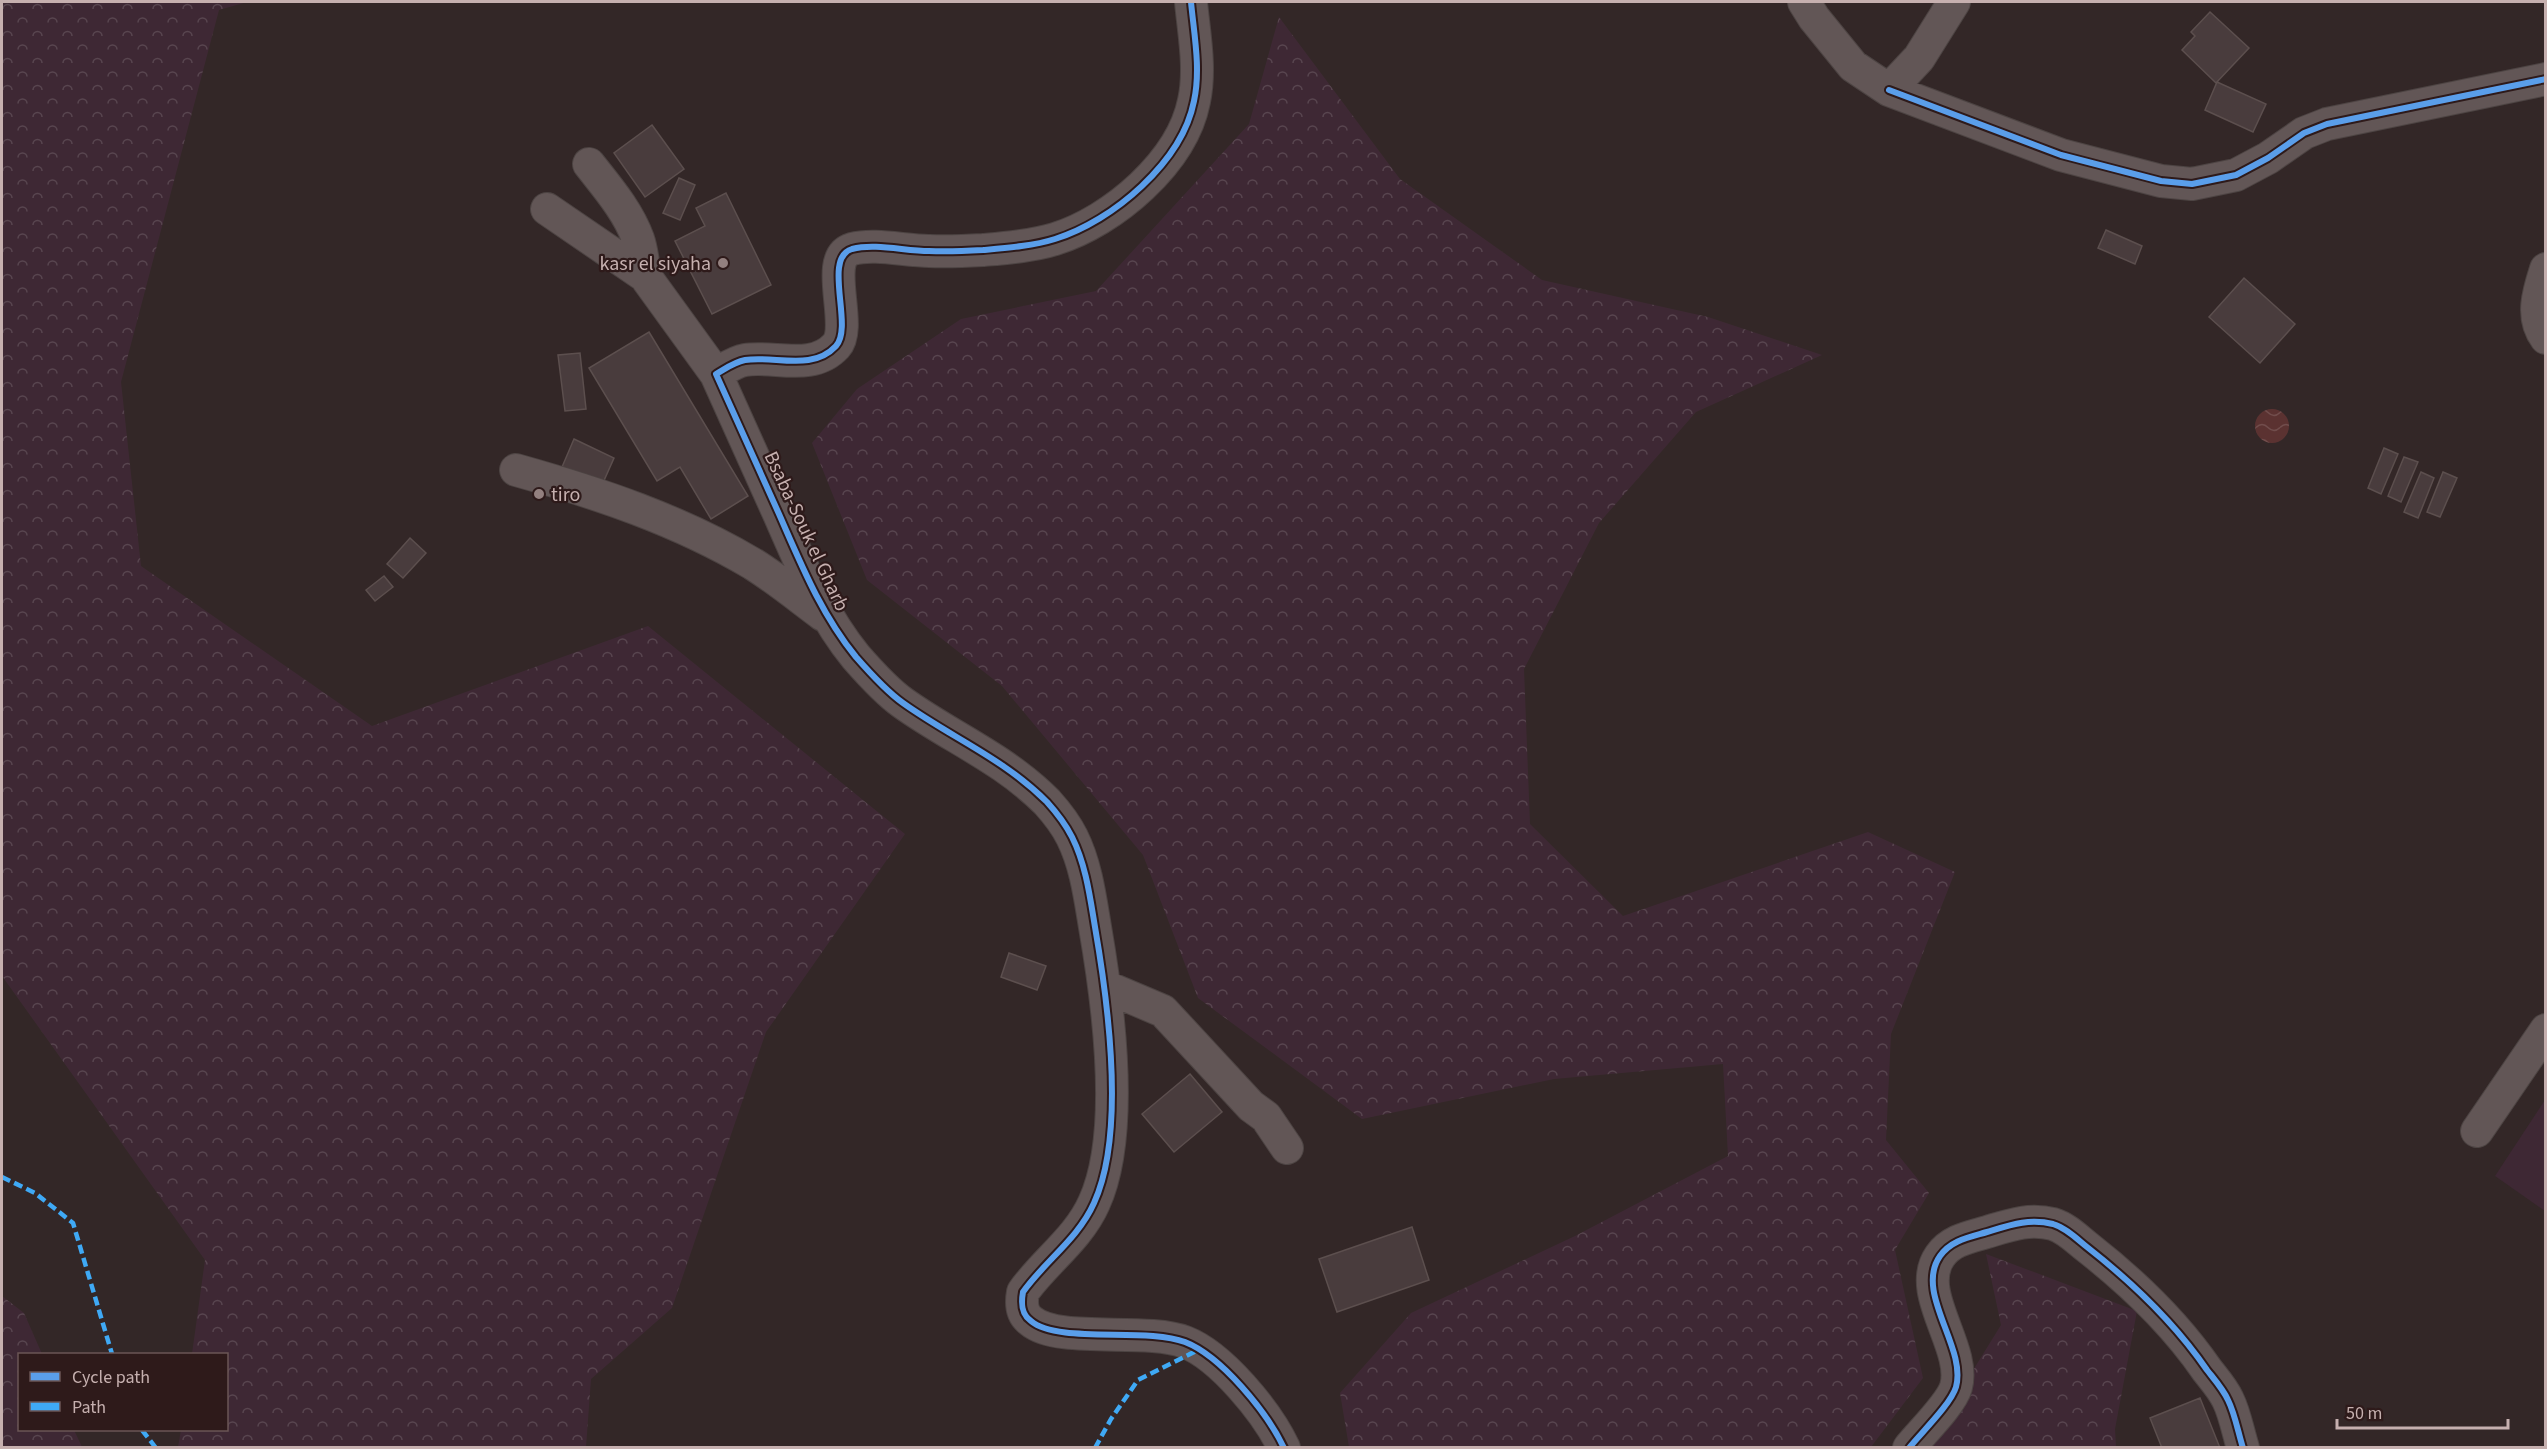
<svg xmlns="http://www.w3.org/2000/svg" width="2547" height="1449" font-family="'Source Sans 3',sans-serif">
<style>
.green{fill:#3e2834}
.forest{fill:url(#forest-crowns)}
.water{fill:url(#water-waves)}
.building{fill:#493c3d;stroke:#5c4f4e;stroke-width:1.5}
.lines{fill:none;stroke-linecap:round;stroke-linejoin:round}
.minor-casing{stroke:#4d4443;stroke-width:34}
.minor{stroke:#625656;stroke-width:32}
.quiet{stroke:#3fa9f5;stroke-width:4.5;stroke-dasharray:9 4.5;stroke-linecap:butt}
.cycleway-casing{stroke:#2e1a1a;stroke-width:10}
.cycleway{stroke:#5a9eea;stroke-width:6}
.poi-dot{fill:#93807f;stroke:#2e1a1a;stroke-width:2}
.labels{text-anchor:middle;stroke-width:4.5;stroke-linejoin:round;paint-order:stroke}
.poi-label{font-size:20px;fill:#c6b0af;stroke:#2e1a1a;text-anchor:end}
.street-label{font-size:20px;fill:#c6b0af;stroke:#2e1a1a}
</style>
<defs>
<pattern id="forest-crowns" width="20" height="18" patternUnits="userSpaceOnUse" patternTransform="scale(1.5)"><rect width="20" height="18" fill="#3e2834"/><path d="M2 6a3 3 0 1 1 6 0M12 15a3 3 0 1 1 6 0" fill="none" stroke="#58454f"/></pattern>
<pattern id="water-waves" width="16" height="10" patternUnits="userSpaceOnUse" patternTransform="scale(1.5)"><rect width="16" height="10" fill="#5b3231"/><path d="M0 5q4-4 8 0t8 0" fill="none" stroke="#714d4c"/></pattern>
</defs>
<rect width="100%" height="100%" fill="#332727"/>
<path class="green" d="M 2545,1100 L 2545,1211 L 2495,1176 Z"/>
<path class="forest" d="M 2,2 L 247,2 L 219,10 L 121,382 L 141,566 L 372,726 L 648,626 L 905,834 L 766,1032 L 672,1308 L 591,1379 L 586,1447 L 178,1447 L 181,1430 L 226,1430 L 226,1354 L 192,1354 L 205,1260 L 2,976 Z
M 1279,17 L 1400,179 L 1542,280 L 1708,317 L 1822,355 L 1696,412 L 1599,523 L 1524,669 L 1530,824 L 1623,916 L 1868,832 L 1955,872 L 1891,1034 L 1886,1140 L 1929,1193 L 1895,1250 L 1923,1378 L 1871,1447 L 1349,1447 L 1340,1393 L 1411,1313 L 1575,1236 L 1728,1156 L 1723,1064 L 1554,1079 L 1362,1119 L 1198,998 L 1143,855 L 1002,686 L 867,580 L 812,443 L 857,389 L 961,319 L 1096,291 L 1249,124 Z
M 1986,1254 L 2137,1311 L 2115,1429 L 2116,1447 L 1925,1448 L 2001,1325 Z
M 2,1296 L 24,1313 L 42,1354 L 20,1354 L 20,1430 L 74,1430 L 82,1447 L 2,1447 Z"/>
<path class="water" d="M2255 426a17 17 0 1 1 34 0a17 17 0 1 1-34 0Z"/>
<path class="building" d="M 2210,12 L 2249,48 L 2216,83 L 2182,50 L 2195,36 L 2191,32 Z
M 2217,82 L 2266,104 L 2253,132 L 2205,110 Z
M 652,125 L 684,169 L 645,197 L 614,153 Z
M 679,178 L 695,185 L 680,220 L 663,213 Z
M 726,193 L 771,285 L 712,314 L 675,241 L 705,226 L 696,208 Z
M 2106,230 L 2142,246 L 2135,264 L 2098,248 Z
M 2244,278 L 2295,324 L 2260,363 L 2209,317 Z
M 649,332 L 748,496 L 711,519 L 680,467 L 657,481 L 589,368 Z
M 580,353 L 586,409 L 565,411 L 558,355 Z
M 574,439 L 614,458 L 602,485 L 562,467 Z
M 2384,448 L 2398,454 L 2381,494 L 2368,488 Z
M 2404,457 L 2418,462 L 2401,502 L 2388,496 Z
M 2421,472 L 2434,478 L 2418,518 L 2404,512 Z
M 2443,472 L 2457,478 L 2440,517 L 2427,512 Z
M 410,538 L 426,553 L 403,578 L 387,564 Z
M 384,576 L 393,587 L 375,601 L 366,590 Z
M 1009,953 L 1046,966 L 1037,990 L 1001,977 Z
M 1190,1074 L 1222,1112 L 1174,1152 L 1142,1114 Z
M 1412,1227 L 1429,1280 L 1337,1312 L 1319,1259 Z
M 2200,1398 L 2220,1448 L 2162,1448 L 2150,1418 Z"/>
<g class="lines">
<g class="minor-casing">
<path id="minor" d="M 1191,2 C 1194,34 1201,69 1194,101 C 1182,162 1113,221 1055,239 C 1033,246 1006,248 983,250 C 966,251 947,252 929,251 C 905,251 875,243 852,249 C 822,258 854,326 836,346 C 812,372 774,355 745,360 C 734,362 725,369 716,374 C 737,420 758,467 779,514 C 801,564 821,614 856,657 C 870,673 886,691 903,703 C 952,738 1003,758 1047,802 C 1056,812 1066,825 1072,837 C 1086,865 1090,897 1095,927 C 1108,1002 1126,1133 1094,1203 C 1078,1239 1045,1261 1023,1292 C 1021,1303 1021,1314 1031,1321 C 1058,1344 1146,1327 1185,1342 C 1221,1356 1267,1412 1284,1448
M 1804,2 L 1814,18 L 1853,66 L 1889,90 L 1919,58 L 1954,2
M 1889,90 L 2061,155 L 2161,181 L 2192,184 L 2236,175 L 2268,158 L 2304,133 L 2327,124 L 2546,79
M 589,164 C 607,187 628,211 638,239 C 642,250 643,263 645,276
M 547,209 L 645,276 L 716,374
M 2546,269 C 2539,291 2530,317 2546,338
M 516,470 C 598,493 679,520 753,564 C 777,579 800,598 823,615
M 1104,986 L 1163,1011 L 1251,1106 L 1266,1117 L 1287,1148
M 2477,1131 L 2546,1030
M 1909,1448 C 1921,1433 1951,1404 1956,1387 C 1967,1347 1914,1293 1940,1256 C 1951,1240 1970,1237 1987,1232 C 2010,1225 2029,1218 2053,1224 C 2066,1228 2077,1239 2087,1247 C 2133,1283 2174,1322 2207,1370 C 2214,1379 2223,1389 2228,1400 C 2235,1414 2238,1432 2243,1448"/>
</g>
<use href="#minor" class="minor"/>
<path class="quiet" d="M 2,1177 L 35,1193 L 73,1223 L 112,1354
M 142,1430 L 156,1448
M 1095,1448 L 1111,1419 L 1138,1380 L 1200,1349"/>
<g class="cycleway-casing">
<path id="cycleway" d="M 1191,2 C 1194,34 1201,69 1194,101 C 1182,162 1113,221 1055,239 C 1033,246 1006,248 983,250 C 966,251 947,252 929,251 C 905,251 875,243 852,249 C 822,258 854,326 836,346 C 812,372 774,355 745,360 C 734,362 725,369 716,374 C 737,420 758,467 779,514 C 801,564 821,614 856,657 C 870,673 886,691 903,703 C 952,738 1003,758 1047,802 C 1056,812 1066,825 1072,837 C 1086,865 1090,897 1095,927 C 1108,1002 1126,1133 1094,1203 C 1078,1239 1045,1261 1023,1292 C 1021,1303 1021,1314 1031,1321 C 1058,1344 1146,1327 1185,1342 C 1221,1356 1267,1412 1284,1448
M 1889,90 L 2061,155 L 2161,181 L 2192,184 L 2236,175 L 2268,158 L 2304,133 L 2327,124 L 2546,79
M 1909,1448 C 1921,1433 1951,1404 1956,1387 C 1967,1347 1914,1293 1940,1256 C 1951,1240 1970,1237 1987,1232 C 2010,1225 2029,1218 2053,1224 C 2066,1228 2077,1239 2087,1247 C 2133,1283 2174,1322 2207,1370 C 2214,1379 2223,1389 2228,1400 C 2235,1414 2238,1432 2243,1448"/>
</g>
<use href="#cycleway" class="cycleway"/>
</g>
<g class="poi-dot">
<circle cx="723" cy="263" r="6"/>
<circle cx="539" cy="494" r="6"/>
</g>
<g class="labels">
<g class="poi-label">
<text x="711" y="270">kasr el siyaha</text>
<text x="551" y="501" text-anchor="start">tiro</text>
</g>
<g class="street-label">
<text transform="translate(807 531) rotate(65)" y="7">Bsaba-Souk el Gharb</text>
</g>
</g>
<rect width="2547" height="1449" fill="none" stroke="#c6b0af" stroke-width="6"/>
<rect x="18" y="1353" width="210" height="78" fill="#2e1a1a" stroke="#6b5656" stroke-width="1.5"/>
<rect x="30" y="1372" width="30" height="9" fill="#5a9eea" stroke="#6b5656" stroke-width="1.5"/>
<text x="72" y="1383" font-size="18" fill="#c6b0af">Cycle path</text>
<rect x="30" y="1402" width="30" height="9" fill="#3fa9f5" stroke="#6b5656" stroke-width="1.5"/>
<text x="72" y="1413" font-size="18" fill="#c6b0af">Path</text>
<path d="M2337 1419v9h171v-9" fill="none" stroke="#c6b0af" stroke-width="3"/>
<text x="2346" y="1419" font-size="18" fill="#c6b0af" stroke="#2e1a1a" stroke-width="4.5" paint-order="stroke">50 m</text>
</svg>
